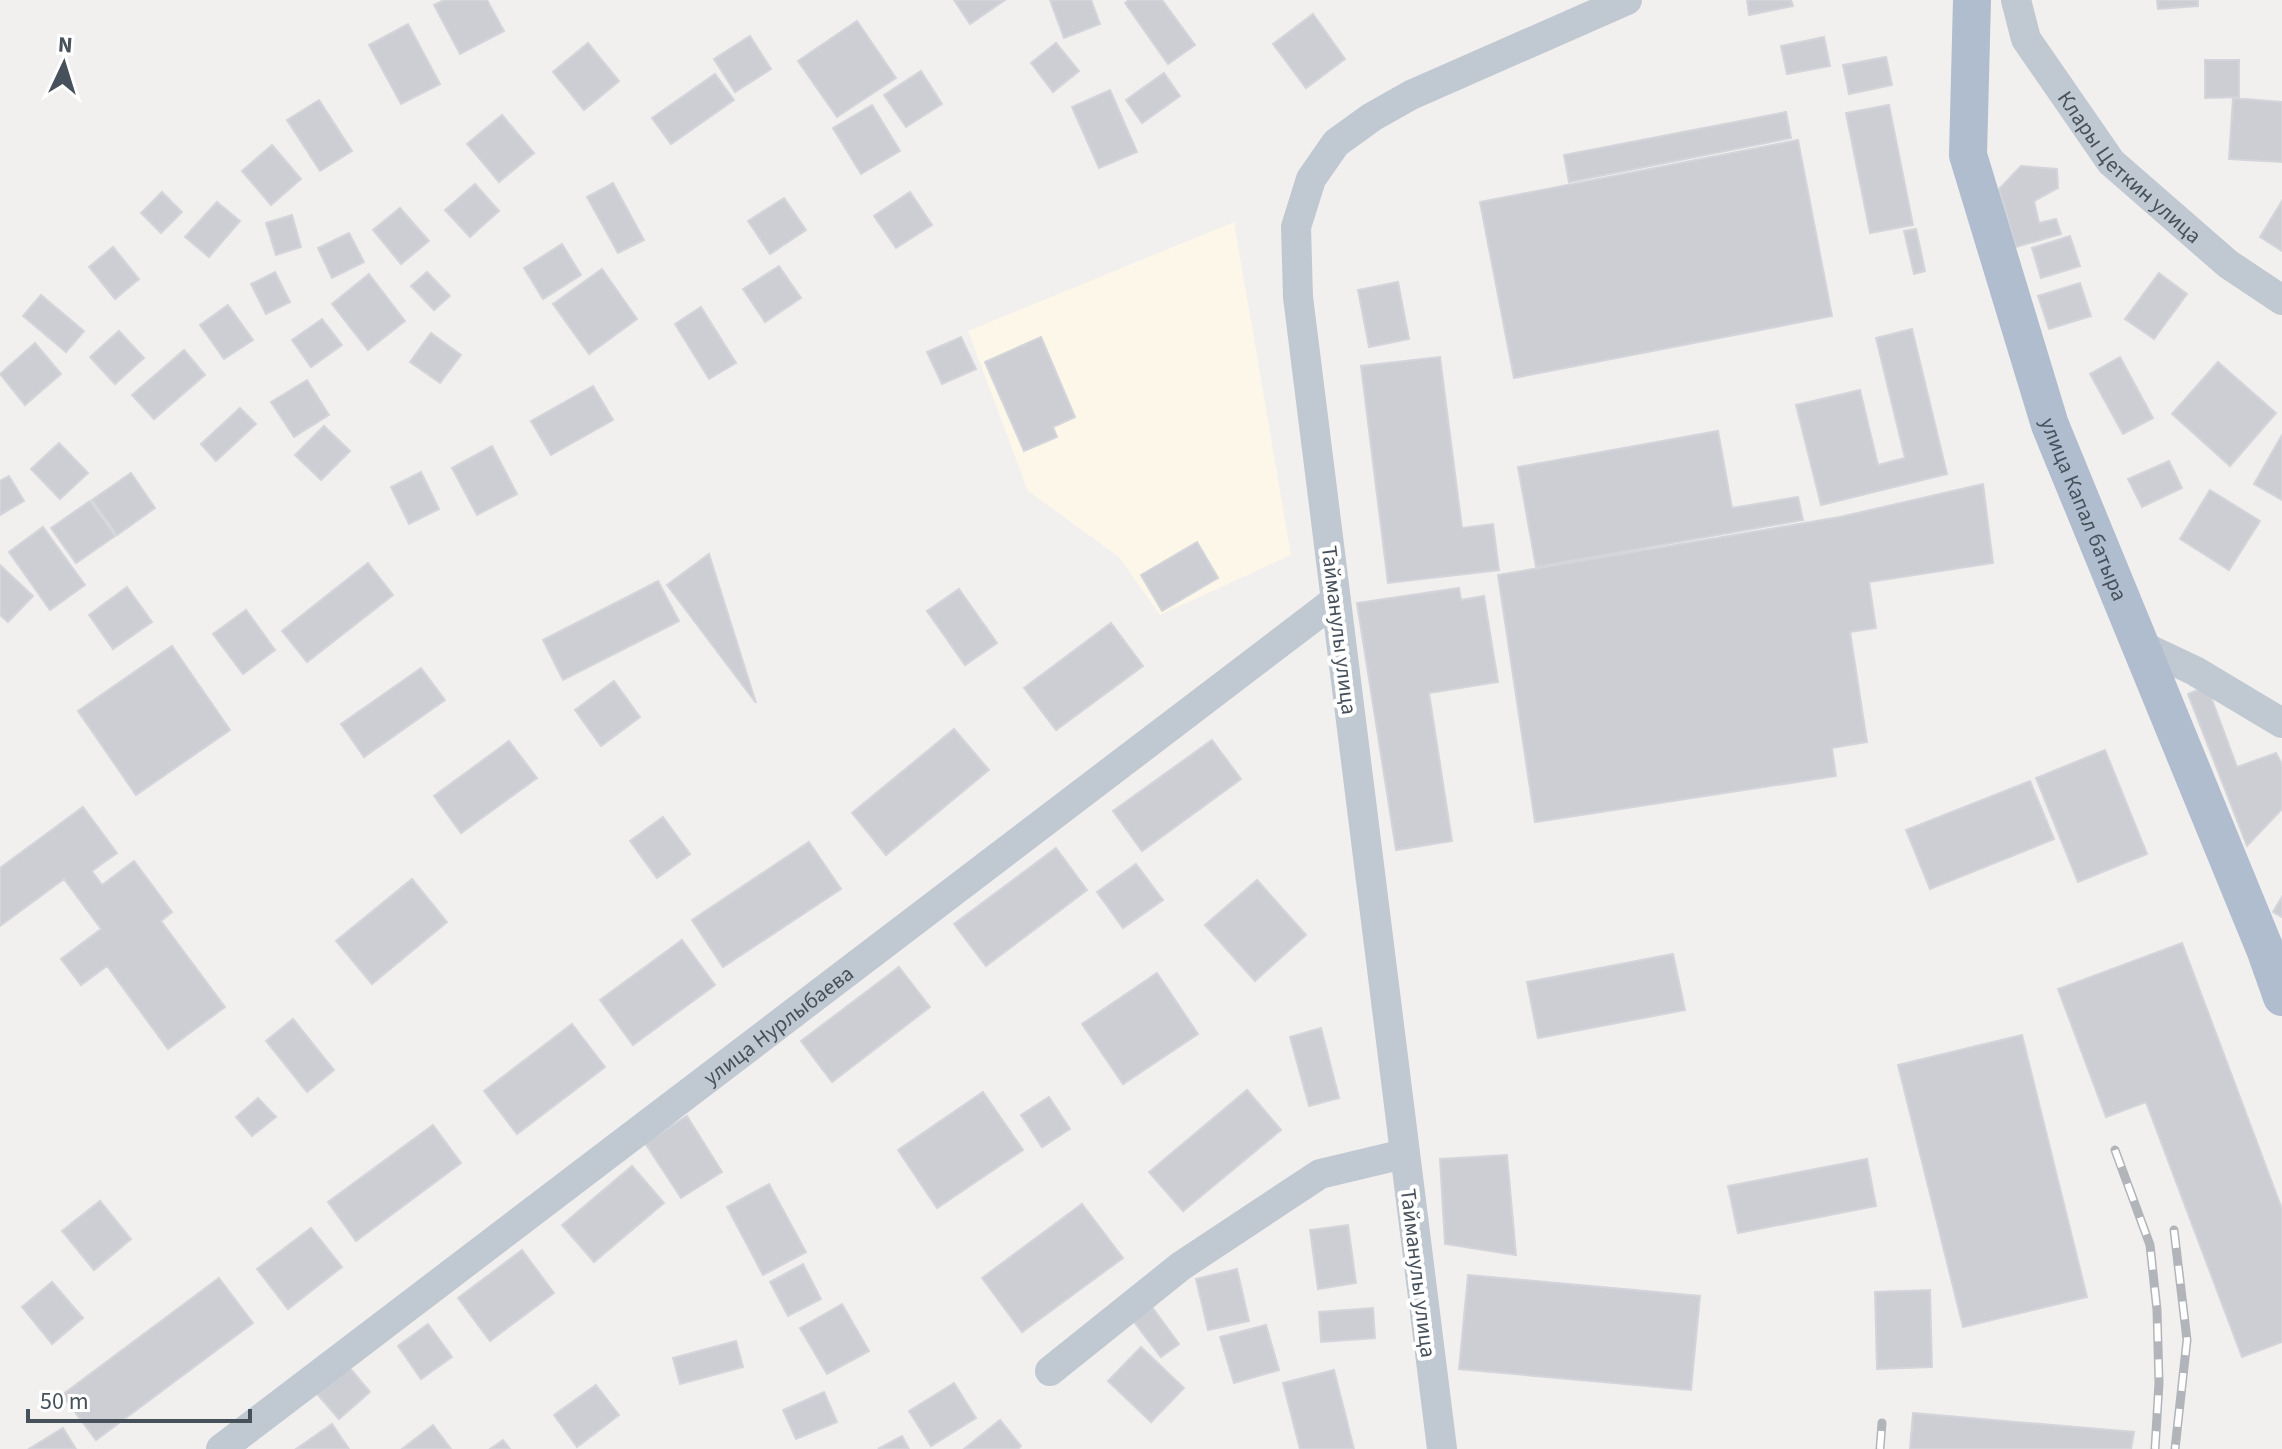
<svg xmlns="http://www.w3.org/2000/svg" width="2282" height="1449" font-family="'Source Sans 3',sans-serif">
<style>
.commercial{fill:#fcf7e9}
.building{fill:#ccced4;stroke:#d3d5da;stroke-width:2}
.lines{fill:none;stroke-linecap:round;stroke-linejoin:round}
.minor{stroke:#c0c9d1;stroke-width:30}
.major{stroke:#afbdce;stroke-width:38}
.rail-casing{stroke:#b1b4b9;stroke-width:9}
.rail{stroke:#fff;stroke-width:6;stroke-dasharray:18;stroke-linecap:butt}
.labels{text-anchor:middle;stroke-width:8;stroke-linejoin:round;paint-order:stroke}
.street-label{font-size:22px;fill:#47515c;stroke:#fff}
</style>
<rect width="100%" height="100%" fill="#f2efef"/>
<path class="commercial" d="M 1234,222 L 1291,555 L 1160,615 L 1119,557 L 1028,491 L 968,331 Z"/>
<path class="building" d="M 444,0 L 487,0 L 504,31 L 460,54 L 434,5 Z
M 954,0 L 1005,0 L 970,24 Z
M 1050,0 L 1091,0 L 1100,24 L 1064,38 Z
M 1129,0 L 1162,0 L 1195,45 L 1168,64 L 1125,3 Z
M 1747,0 L 1791,0 L 1793,6 L 1749,15 Z
M 2157,0 L 2198,0 L 2198,6 L 2158,9 Z
M 1313,14 L 1345,59 L 1306,88 L 1273,44 Z
M 857,21 L 896,78 L 837,117 L 798,61 Z
M 408,24 L 440,84 L 401,104 L 369,45 Z
M 750,36 L 771,69 L 735,92 L 714,59 Z
M 1824,37 L 1830,66 L 1787,74 L 1781,46 Z
M 588,43 L 619,81 L 584,110 L 553,72 Z
M 1056,43 L 1079,71 L 1053,92 L 1031,63 Z
M 1886,57 L 1892,85 L 1849,94 L 1843,65 Z
M 2205,60 L 2239,60 L 2239,97 L 2205,98 Z
M 921,71 L 942,104 L 906,127 L 884,95 Z
M 1164,73 L 1180,96 L 1142,123 L 1126,100 Z
M 715,74 L 734,100 L 671,144 L 652,118 Z
M 1110,90 L 1137,152 L 1099,168 L 1072,107 Z
M 2233,98 L 2282,102 L 2282,162 L 2229,159 Z
M 319,100 L 352,151 L 320,171 L 287,120 Z
M 872,105 L 900,151 L 861,174 L 833,128 Z
M 1889,105 L 1913,225 L 1870,233 L 1846,113 Z
M 1786,112 L 1791,138 L 1569,182 L 1564,155 Z
M 502,115 L 534,153 L 499,182 L 467,144 Z
M 1798,140 L 1832,316 L 1514,378 L 1480,202 Z
M 272,145 L 301,179 L 271,205 L 242,171 Z
M 2021,166 L 2057,169 L 2058,188 L 2034,201 L 2039,223 L 2056,219 L 2061,234 L 2016,247 L 1999,189 Z
M 613,183 L 644,240 L 618,253 L 587,197 Z
M 475,184 L 499,211 L 470,237 L 445,210 Z
M 162,192 L 182,212 L 161,233 L 141,213 Z
M 910,192 L 932,225 L 896,248 L 874,216 Z
M 784,198 L 806,230 L 770,254 L 748,221 Z
M 2282,201 L 2282,251 L 2260,237 Z
M 217,202 L 240,221 L 209,257 L 185,237 Z
M 400,208 L 429,241 L 401,264 L 373,230 Z
M 292,215 L 301,247 L 276,255 L 266,223 Z
M 1916,229 L 1925,271 L 1914,274 L 1904,231 Z
M 349,233 L 364,262 L 332,278 L 318,248 Z
M 2070,236 L 2080,266 L 2041,278 L 2032,248 Z
M 562,244 L 581,275 L 543,299 L 524,268 Z
M 113,247 L 139,279 L 115,299 L 89,267 Z
M 779,266 L 801,298 L 765,322 L 743,289 Z
M 602,269 L 637,319 L 589,354 L 553,304 Z
M 275,272 L 290,302 L 266,314 L 251,284 Z
M 427,272 L 450,296 L 434,310 L 411,286 Z
M 2159,273 L 2187,294 L 2154,339 L 2125,319 Z
M 369,274 L 405,321 L 368,350 L 332,304 Z
M 1398,282 L 1409,339 L 1369,347 L 1358,290 Z
M 2080,283 L 2091,316 L 2049,329 L 2038,296 Z
M 41,295 L 84,331 L 66,352 L 23,316 Z
M 228,305 L 253,340 L 224,359 L 200,325 Z
M 701,307 L 736,363 L 709,379 L 675,324 Z
M 322,319 L 342,345 L 311,367 L 292,340 Z
M 1912,329 L 1947,474 L 1821,505 L 1796,405 L 1860,390 L 1878,465 L 1905,458 L 1876,338 Z
M 119,331 L 144,358 L 115,384 L 90,357 Z
M 431,333 L 461,355 L 440,383 L 410,362 Z
M 961,337 L 976,369 L 942,384 L 927,352 Z
M 1041,337 L 1075,417 L 1053,427 L 1057,437 L 1024,451 L 985,362 Z
M 35,343 L 61,374 L 25,405 L 0,374 Z
M 184,350 L 205,375 L 154,419 L 132,395 Z
M 1440,357 L 1462,528 L 1493,524 L 1499,570 L 1388,583 L 1361,366 Z
M 2120,357 L 2153,418 L 2123,434 L 2090,374 Z
M 2218,362 L 2276,413 L 2230,466 L 2172,414 Z
M 307,380 L 329,415 L 294,437 L 271,402 Z
M 593,386 L 613,420 L 551,455 L 531,421 Z
M 240,408 L 256,424 L 216,461 L 201,444 Z
M 324,426 L 350,451 L 321,480 L 295,455 Z
M 1718,431 L 1732,508 L 1798,497 L 1803,520 L 1536,567 L 1518,467 Z
M 2282,435 L 2282,500 L 2254,484 Z
M 59,443 L 88,473 L 60,499 L 31,469 Z
M 492,446 L 517,494 L 477,515 L 452,468 Z
M 2169,461 L 2182,488 L 2142,507 L 2128,479 Z
M 421,472 L 439,509 L 409,524 L 391,487 Z
M 131,473 L 155,508 L 117,535 L 92,500 Z
M 9,476 L 24,501 L 0,515 L 0,481 Z
M 1983,484 L 1993,563 L 1869,582 L 1876,628 L 1850,632 L 1867,742 L 1832,748 L 1836,776 L 1535,822 L 1498,575 L 1840,517 Z
M 2210,490 L 2260,521 L 2229,570 L 2180,539 Z
M 90,501 L 115,536 L 76,563 L 51,528 Z
M 43,527 L 85,585 L 50,610 L 9,552 Z
M 1197,542 L 1218,578 L 1162,611 L 1141,575 Z
M 709,554 L 756,703 L 667,585 Z
M 368,563 L 393,595 L 307,662 L 282,631 Z
M 0,565 L 33,596 L 8,622 L 0,615 Z
M 658,581 L 679,621 L 563,680 L 543,640 Z
M 127,587 L 152,622 L 113,649 L 89,615 Z
M 1459,588 L 1461,600 L 1484,596 L 1498,682 L 1429,693 L 1452,841 L 1396,850 L 1357,603 Z
M 959,589 L 997,643 L 965,665 L 927,611 Z
M 246,610 L 275,650 L 243,674 L 213,634 Z
M 1111,623 L 1143,666 L 1056,730 L 1024,688 Z
M 172,646 L 230,730 L 136,795 L 78,711 Z
M 421,668 L 445,700 L 364,757 L 341,724 Z
M 614,681 L 640,717 L 601,746 L 575,710 Z
M 2207,686 L 2237,767 L 2276,753 L 2282,764 L 2282,809 L 2247,846 L 2188,694 Z
M 954,729 L 989,770 L 886,855 L 852,813 Z
M 1212,740 L 1241,779 L 1142,851 L 1113,811 Z
M 509,741 L 537,778 L 461,833 L 434,796 Z
M 2105,750 L 2147,854 L 2078,882 L 2036,778 Z
M 2030,781 L 2054,839 L 1930,889 L 1906,830 Z
M 83,807 L 117,853 L 92,871 L 102,885 L 134,861 L 172,912 L 161,921 L 225,1007 L 168,1049 L 107,966 L 81,985 L 61,959 L 101,929 L 64,879 L 0,926 L 0,868 Z
M 663,817 L 690,854 L 657,878 L 630,841 Z
M 809,842 L 841,889 L 723,967 L 692,920 Z
M 1056,848 L 1087,890 L 986,966 L 954,924 Z
M 1136,864 L 1163,900 L 1123,928 L 1097,892 Z
M 412,879 L 447,922 L 372,984 L 336,941 Z
M 1257,880 L 1306,935 L 1255,981 L 1205,925 Z
M 2282,897 L 2282,917 L 2273,912 Z
M 682,940 L 715,985 L 633,1045 L 600,1000 Z
M 2182,943 L 2282,1209 L 2282,1342 L 2242,1357 L 2146,1102 L 2106,1117 L 2058,989 Z
M 1673,954 L 1685,1010 L 1538,1038 L 1527,982 Z
M 899,967 L 930,1007 L 832,1082 L 801,1041 Z
M 1157,973 L 1198,1034 L 1123,1084 L 1082,1024 Z
M 293,1019 L 334,1070 L 307,1092 L 266,1041 Z
M 572,1024 L 605,1067 L 517,1134 L 484,1091 Z
M 1321,1028 L 1339,1098 L 1309,1106 L 1290,1037 Z
M 2022,1035 L 2087,1297 L 1963,1327 L 1898,1065 Z
M 1247,1090 L 1281,1130 L 1183,1211 L 1149,1172 Z
M 983,1092 L 1023,1150 L 937,1208 L 898,1150 Z
M 1049,1097 L 1070,1129 L 1042,1147 L 1021,1115 Z
M 258,1098 L 276,1117 L 252,1136 L 236,1117 Z
M 687,1116 L 722,1172 L 681,1198 L 645,1143 Z
M 433,1125 L 461,1163 L 356,1241 L 328,1202 Z
M 1507,1155 L 1516,1255 L 1445,1244 L 1440,1159 Z
M 1867,1159 L 1876,1206 L 1738,1233 L 1728,1186 Z
M 632,1166 L 664,1203 L 594,1262 L 562,1225 Z
M 769,1184 L 806,1252 L 763,1275 L 727,1207 Z
M 100,1201 L 131,1239 L 94,1270 L 62,1231 Z
M 1082,1204 L 1123,1258 L 1022,1332 L 982,1278 Z
M 1348,1225 L 1356,1283 L 1318,1289 L 1310,1230 Z
M 311,1228 L 342,1267 L 288,1309 L 257,1269 Z
M 522,1250 L 554,1293 L 490,1341 L 458,1298 Z
M 803,1264 L 821,1299 L 788,1316 L 770,1282 Z
M 1237,1269 L 1249,1321 L 1208,1330 L 1196,1279 Z
M 1468,1275 L 1700,1296 L 1691,1390 L 1459,1369 Z
M 219,1278 L 253,1323 L 96,1440 L 62,1395 Z
M 52,1282 L 83,1318 L 52,1344 L 22,1307 Z
M 1930,1290 L 1932,1367 L 1877,1369 L 1875,1292 Z
M 842,1304 L 869,1351 L 827,1374 L 800,1328 Z
M 1150,1304 L 1179,1344 L 1161,1357 L 1131,1318 Z
M 1373,1308 L 1375,1338 L 1321,1342 L 1319,1312 Z
M 428,1324 L 452,1357 L 421,1379 L 398,1346 Z
M 1266,1325 L 1279,1370 L 1234,1383 L 1220,1337 Z
M 736,1341 L 743,1367 L 680,1384 L 673,1358 Z
M 1141,1347 L 1184,1388 L 1151,1422 L 1108,1381 Z
M 343,1360 L 370,1392 L 339,1419 L 311,1387 Z
M 1334,1370 L 1354,1449 L 1300,1449 L 1283,1383 Z
M 954,1383 L 976,1418 L 931,1446 L 909,1411 Z
M 596,1385 L 619,1415 L 577,1447 L 554,1415 Z
M 824,1392 L 837,1422 L 796,1439 L 783,1410 Z
M 1913,1413 L 2134,1432 L 2131,1449 L 1910,1449 Z
M 1000,1420 L 1021,1446 L 1018,1449 L 964,1449 Z
M 332,1424 L 349,1449 L 296,1449 Z
M 433,1425 L 451,1449 L 402,1449 Z
M 63,1428 L 76,1449 L 29,1449 Z
M 902,1436 L 909,1449 L 878,1449 Z
M 503,1440 L 510,1449 L 490,1449 Z"/>
<g class="lines">
<g class="minor">
<path id="s1" d="M 2016,0 L 2026,39 L 2111,162 L 2228,264 L 2282,300"/>
<path d="M 2138,644 L 2195,671 L 2282,723"/>
<path d="M 1050,1371 L 1181,1266 L 1320,1174 L 1404,1154"/>
<path id="s2" d="M 221,1449 L 1336,600"/>
<path d="M 1442,1449 L 1298,297 L 1296,227 L 1311,179 L 1336,143 L 1372,117 L 1411,95 L 1627,0"/>
</g>
<path class="major" id="s3" d="M 1972,0 L 1968,155 L 2050,425 L 2265,949 L 2282,997"/>
<g class="rail-casing">
<path id="rail" d="M 2115,1150 L 2150,1245 L 2157,1310 L 2159,1383 L 2155,1449
M 2174,1230 L 2187,1340 L 2175,1449
M 1880,1449 L 1882,1423"/>
</g>
<use href="#rail" class="rail"/>
</g>
<g class="labels">
<g class="street-label">
<text dy="8" stroke="none"><textPath href="#s1" startOffset="206">Клары Цеткин улица</textPath></text>
<text dy="8" stroke="none"><textPath href="#s3" startOffset="528">улица Капал батыра</textPath></text>
<text transform="translate(1340 630) rotate(83)" y="8">Тайманулы улица</text>
<text dy="8" stroke="none"><textPath href="#s2" startOffset="700">улица Нурлыбаева</textPath></text>
<text transform="translate(1419 1273) rotate(83)" y="8">Тайманулы улица</text>
</g>
</g>
<g transform="translate(64 64) rotate(4)" stroke="#ffffff" stroke-width="6" paint-order="stroke">
<path d="M0-6L14 30L0 20L-14 30Z" fill="#47515c"/>
<text y="-12" font-size="22" font-weight="bold" text-anchor="middle" fill="#47515c">N</text>
</g>
<path d="M28 1409v12h222v-12" fill="none" stroke="#47515c" stroke-width="4"/>
<text x="40" y="1409" font-size="24" fill="#47515c" stroke="#ffffff" stroke-width="6" paint-order="stroke">50 m</text>
</svg>
